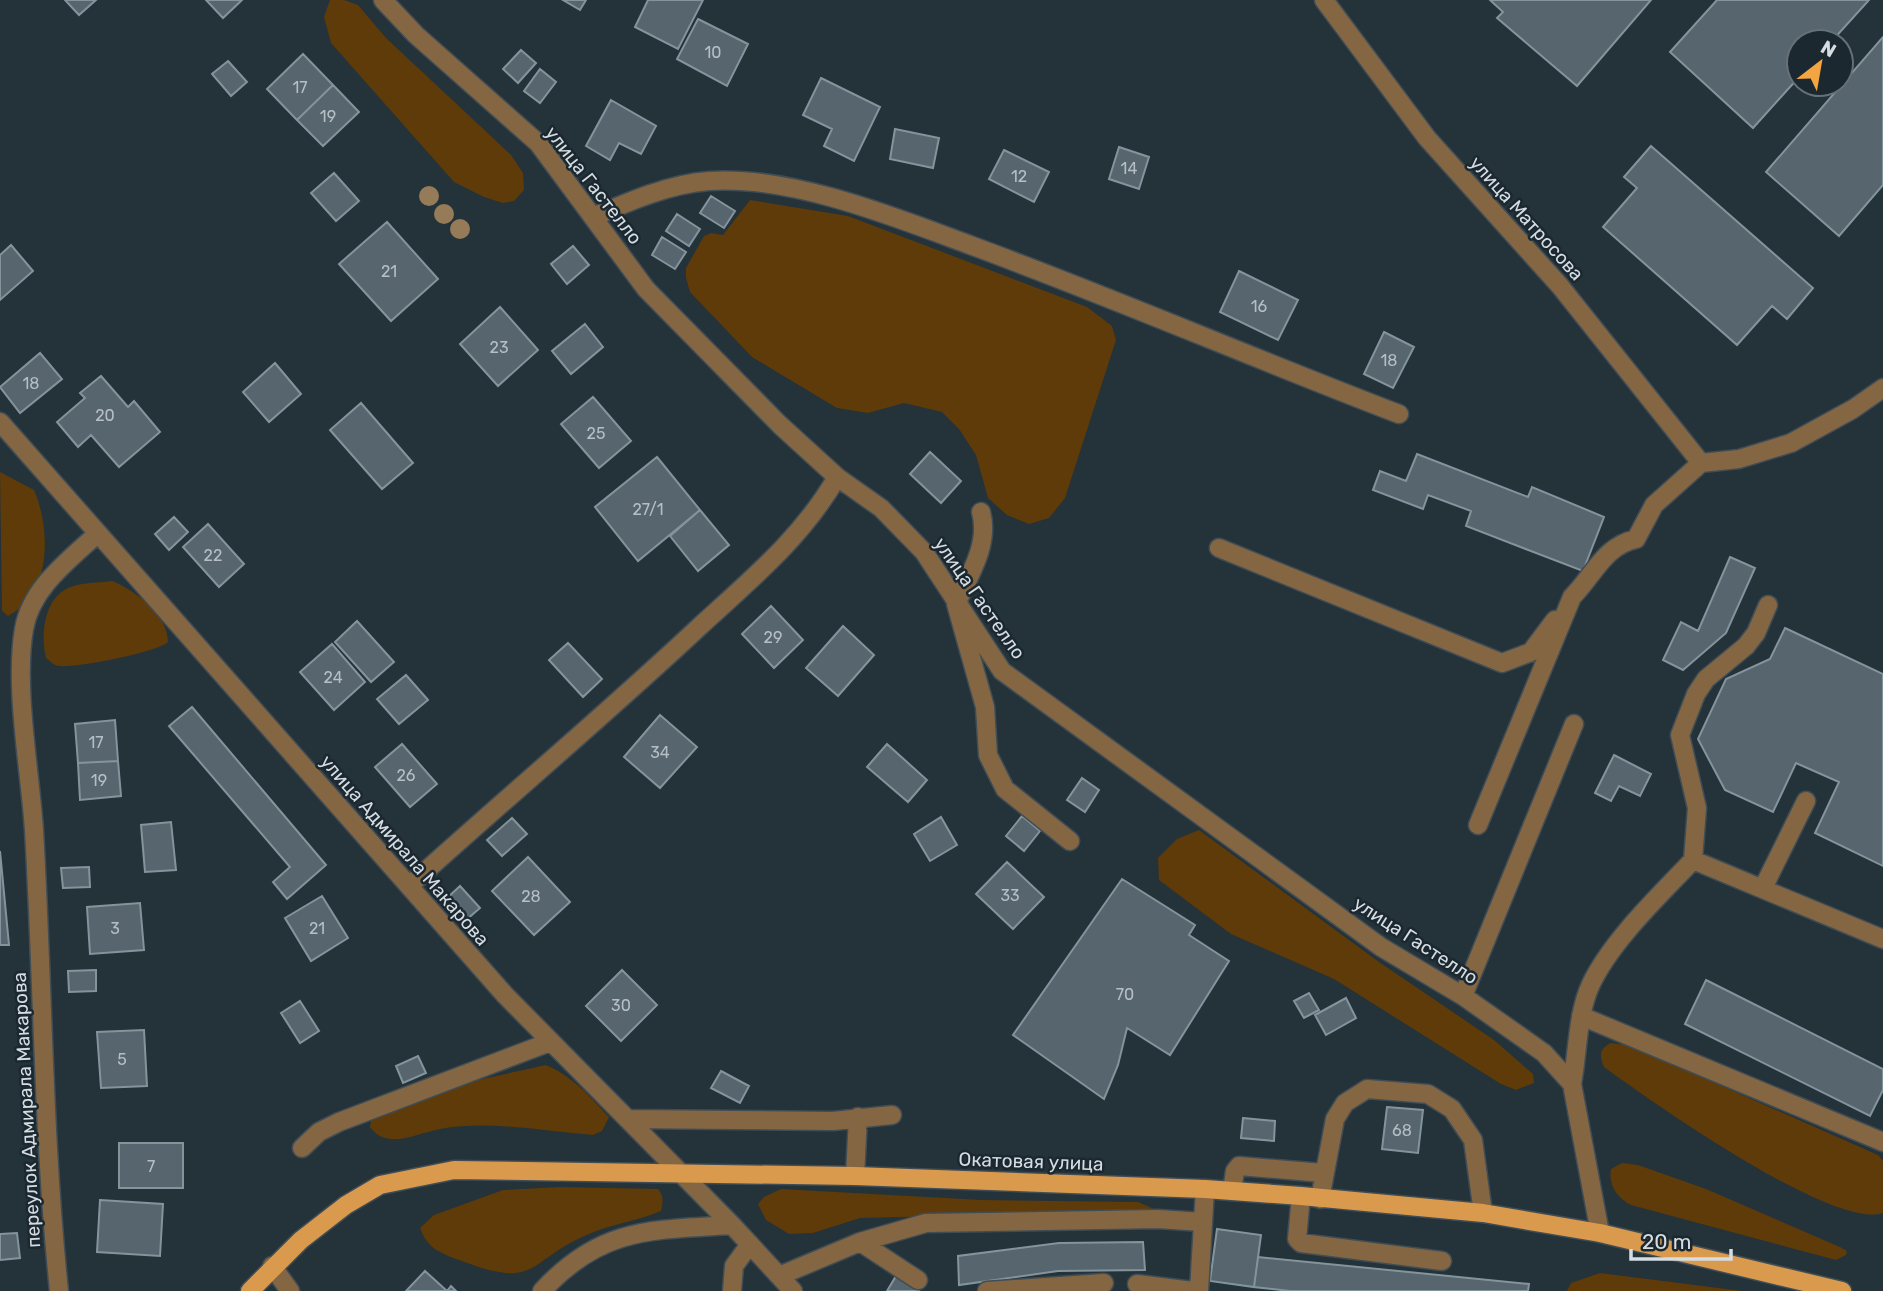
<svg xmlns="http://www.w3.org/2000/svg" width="1883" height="1291" font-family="Rubik,sans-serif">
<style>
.green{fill:#5e3b08}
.building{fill:#56656e;stroke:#84949d;stroke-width:2}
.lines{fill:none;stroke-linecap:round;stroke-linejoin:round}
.minor-casing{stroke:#404d55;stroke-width:21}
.major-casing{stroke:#404d55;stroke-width:21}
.minor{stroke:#856643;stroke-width:18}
.major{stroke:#d99a4e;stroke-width:18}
.tree{fill:#957b58}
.labels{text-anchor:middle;stroke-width:5;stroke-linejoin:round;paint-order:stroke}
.number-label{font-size:16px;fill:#b5bfc5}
.street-label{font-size:19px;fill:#d5dde2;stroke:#1b2830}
</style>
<rect width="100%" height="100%" fill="#24323a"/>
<path class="green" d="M 330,0 L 344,0 L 358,5 L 386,38 L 511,155 L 523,173 L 524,190 L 514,201 L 503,203 L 484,197 L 454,182 L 331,43 L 324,17 Z
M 750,200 L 848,216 L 1087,307 L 1112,326 L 1116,340 L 1065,498 L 1049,518 L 1029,524 L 1007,515 L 988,498 L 976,455 L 959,429 L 942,412 L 904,403 L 868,413 L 837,408 L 752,357 L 690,292 L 686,278 L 686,268 L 704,236 L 711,233 L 723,235 Z
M 0,472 L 34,490 C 51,529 52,594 8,616 L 2,611 Z
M 112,581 C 135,590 168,615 168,642 C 158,652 77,668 60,666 C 54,666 50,661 46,658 C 41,638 43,604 63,591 C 75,582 97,583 112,581 Z
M 1199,830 L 1379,962 L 1494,1040 L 1533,1074 L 1534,1083 L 1516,1090 L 1501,1084 L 1334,979 L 1231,934 L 1159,880 L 1158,858 L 1177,839 Z
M 1611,1043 L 1631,1046 L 1878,1155 L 1883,1161 L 1883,1213 C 1833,1230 1649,1100 1604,1067 C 1599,1055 1599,1049 1611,1043 Z
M 545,1065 C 571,1074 591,1098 609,1117 L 602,1131 L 593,1135 C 543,1131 489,1120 440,1129 C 417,1133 387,1151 370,1127 L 371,1121 C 420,1087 488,1079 545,1065 Z
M 1622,1163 L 1638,1165 L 1706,1189 L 1840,1247 L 1847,1251 L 1846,1255 L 1836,1260 L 1631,1205 C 1617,1198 1608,1185 1611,1169 Z
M 560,1187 L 658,1189 C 664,1196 663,1202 661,1211 C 637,1221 612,1224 589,1234 C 525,1261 540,1291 459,1260 C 440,1253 427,1248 420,1228 L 434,1215 L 503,1190 Z
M 781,1189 L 982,1200 L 1138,1202 L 1152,1208 L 1148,1211 L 860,1218 L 813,1233 L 789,1234 L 766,1220 L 758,1204 L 764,1197 Z
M 1600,1273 L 1742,1291 L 1567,1291 L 1571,1283 Z"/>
<path class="building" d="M 65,0 L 96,0 L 79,15 Z
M 206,0 L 242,0 L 223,18 Z
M 563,0 L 586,0 L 580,10 Z
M 648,0 L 703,0 L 678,49 L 635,27 Z
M 1490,0 L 1651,0 L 1577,86 L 1497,18 L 1503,12 Z
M 1717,0 L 1869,0 L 1831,42 L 1799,42 L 1799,77 L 1753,128 L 1670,52 Z
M 698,19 L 748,44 L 727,86 L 677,59 Z
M 1883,37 L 1883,185 L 1839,236 L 1766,172 Z
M 521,50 L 536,63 L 518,83 L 503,69 Z
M 303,54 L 333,85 L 297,120 L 267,89 Z
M 228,61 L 247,82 L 231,96 L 212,74 Z
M 540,69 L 556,82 L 540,103 L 524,91 Z
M 821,78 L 880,107 L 854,161 L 824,146 L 832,129 L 803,115 Z
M 333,85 L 359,112 L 323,146 L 297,120 Z
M 611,100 L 656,126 L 641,154 L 619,143 L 610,160 L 586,146 Z
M 895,129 L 939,138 L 933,168 L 890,159 Z
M 1651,146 L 1813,288 L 1787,319 L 1772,306 L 1737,345 L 1603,227 L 1637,188 L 1624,177 Z
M 1119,147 L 1149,157 L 1139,189 L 1109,179 Z
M 1004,150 L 1049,172 L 1034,202 L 989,179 Z
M 334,173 L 359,201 L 336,221 L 311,193 Z
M 711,196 L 735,211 L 724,228 L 700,213 Z
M 677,214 L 700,229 L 689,246 L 666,231 Z
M 387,222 L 438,279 L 391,321 L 339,264 Z
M 662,237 L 686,252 L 675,269 L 652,255 Z
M 11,245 L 33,271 L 0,300 L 0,255 Z
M 573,246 L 589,265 L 567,284 L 551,264 Z
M 1239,271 L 1298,300 L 1278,340 L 1220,312 Z
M 500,307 L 538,350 L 498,386 L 460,344 Z
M 585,324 L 603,347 L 571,374 L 552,351 Z
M 1384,332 L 1414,347 L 1393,388 L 1364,374 Z
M 40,353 L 62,379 L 20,413 L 0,387 Z
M 275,363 L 301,394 L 269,422 L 243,392 Z
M 101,376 L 128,407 L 134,401 L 160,432 L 119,467 L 91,435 L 78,447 L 57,422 L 85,398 L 80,393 Z
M 593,397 L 631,441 L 599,468 L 561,424 Z
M 361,403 L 413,463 L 382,489 L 330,430 Z
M 930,452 L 961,481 L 941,503 L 910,474 Z
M 1417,454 L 1528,497 L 1532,487 L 1604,517 L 1583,571 L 1466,526 L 1471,511 L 1428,495 L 1423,509 L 1373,490 L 1380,471 L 1406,481 Z
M 657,457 L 700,510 L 638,561 L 595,507 Z
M 700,510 L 729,545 L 698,571 L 670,536 Z
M 174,517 L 188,532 L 169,550 L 155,534 Z
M 208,524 L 244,564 L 219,587 L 183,547 Z
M 1730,557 L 1755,568 L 1726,633 L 1683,670 L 1663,660 L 1681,622 L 1698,631 Z
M 771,606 L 803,640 L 774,668 L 742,634 Z
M 357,621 L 394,662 L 371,682 L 335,642 Z
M 843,626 L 874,655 L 838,696 L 806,668 Z
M 1785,628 L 1883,674 L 1883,866 L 1815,833 L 1839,782 L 1796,763 L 1773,812 L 1725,790 L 1698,739 L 1726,679 L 1770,659 Z
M 568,643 L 602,679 L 583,697 L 549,660 Z
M 332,644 L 365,682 L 334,710 L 300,672 Z
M 406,675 L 428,700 L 399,724 L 377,699 Z
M 192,707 L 326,865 L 287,899 L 273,882 L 290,867 L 169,726 Z
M 660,715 L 697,747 L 660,788 L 624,757 Z
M 115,720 L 118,761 L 78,763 L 75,724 Z
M 402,744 L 437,784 L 410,807 L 375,767 Z
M 887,744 L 927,780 L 908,802 L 867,767 Z
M 1614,755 L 1651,774 L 1640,796 L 1619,786 L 1611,801 L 1595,793 Z
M 118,761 L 121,796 L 80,800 L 78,763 Z
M 1082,778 L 1099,790 L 1085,812 L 1067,800 Z
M 1022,816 L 1040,831 L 1024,851 L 1006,836 Z
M 941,817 L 957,845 L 930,861 L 914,834 Z
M 512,818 L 527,834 L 502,856 L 487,840 Z
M 171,822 L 176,870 L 145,872 L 141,825 Z
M 0,851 L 9,945 L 0,945 Z
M 528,857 L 570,902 L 534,935 L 492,891 Z
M 1007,862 L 1044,897 L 1013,929 L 976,894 Z
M 89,867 L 90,887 L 63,888 L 61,868 Z
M 1122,879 L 1195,925 L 1189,935 L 1229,961 L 1170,1055 L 1127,1028 L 1118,1065 L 1104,1099 L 1013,1035 Z
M 460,886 L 480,908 L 466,920 L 446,899 Z
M 322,896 L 348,938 L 311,961 L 285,918 Z
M 140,903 L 144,950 L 90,954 L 87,907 Z
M 96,970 L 96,991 L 69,992 L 68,971 Z
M 622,970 L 657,1005 L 621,1041 L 586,1006 Z
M 1706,980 L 1883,1069 L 1883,1090 L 1870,1116 L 1685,1024 Z
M 1309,993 L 1319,1010 L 1304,1018 L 1294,1001 Z
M 1346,998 L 1356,1018 L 1326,1035 L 1315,1015 Z
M 300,1001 L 319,1031 L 300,1043 L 281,1013 Z
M 144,1030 L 147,1086 L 101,1088 L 97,1032 Z
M 418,1056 L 426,1073 L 403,1083 L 396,1066 Z
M 721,1071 L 749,1086 L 740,1103 L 711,1088 Z
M 1387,1107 L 1423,1110 L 1418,1153 L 1382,1149 Z
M 1243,1118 L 1275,1121 L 1274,1141 L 1241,1138 Z
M 119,1143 L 183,1143 L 183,1188 L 119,1188 Z
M 100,1200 L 163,1204 L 160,1256 L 97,1252 Z
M 1217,1229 L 1261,1235 L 1254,1287 L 1210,1281 Z
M 17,1233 L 20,1258 L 0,1260 L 0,1234 Z
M 1143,1242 L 1145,1270 L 1058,1271 L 959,1285 L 958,1256 L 1059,1243 Z
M 1258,1257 L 1529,1284 L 1528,1291 L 1290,1291 L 1254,1287 Z
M 425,1271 L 447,1291 L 451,1286 L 456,1291 L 406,1291 Z
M 896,1276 L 919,1291 L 887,1291 Z"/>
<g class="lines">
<g class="minor-casing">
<path id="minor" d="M 383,0 L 416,35 L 538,143 L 646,289 L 780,425 L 837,477 L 881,508 L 924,552 L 1002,671 L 1381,947 L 1463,996 L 1544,1053 L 1572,1084 L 1600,1233
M 1324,0 L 1427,138 L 1560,286 L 1701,463
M 593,217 C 630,201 669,184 709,181 C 790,175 895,217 970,245 C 1114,298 1255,359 1399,414
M 0,422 L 505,995 L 732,1225 L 793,1291
M 981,512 C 990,544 969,576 956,604 L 985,707 L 988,755 L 1005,789 L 1070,841
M 1219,548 L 1502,663 L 1531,652 L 1555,620
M 1478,825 L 1572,597 C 1594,575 1604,546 1636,539 L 1654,505 L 1701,463 L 1739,459 L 1791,443 L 1853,409 L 1883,388
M 1693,860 L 1697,808 L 1680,735 L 1696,694 L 1706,679 L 1746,646 L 1756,633 L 1768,605
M 409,886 C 505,799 604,716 698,628 C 749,581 802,538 837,477
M 1764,886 L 1806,801
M 1463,996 L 1574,724
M 1581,1016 L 1883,1142
M 1572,1084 C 1578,1052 1577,1014 1591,984 C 1612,940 1660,895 1693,860 L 1883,939
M 627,1119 L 833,1121 L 892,1115
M 302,1148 L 319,1132 L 339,1122 L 550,1042
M 855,1176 L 858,1117
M 1232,1191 L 1235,1171 L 1239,1166 L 1323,1173
M 1301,1196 L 1297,1239 L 1301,1243 L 1442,1261
M 1320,1199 L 1335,1119 L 1345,1103 L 1367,1089 L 1428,1094 L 1452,1109 L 1473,1140 L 1483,1213
M 860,1242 L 918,1280
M 272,1266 L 290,1291
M 779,1276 L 860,1242 L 926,1223 L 1158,1219 L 1202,1222
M 1137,1284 L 1193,1291
M 59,1291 C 43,1138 43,984 34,830 C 30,770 14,687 24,629 C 31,588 68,561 97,534
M 542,1291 C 601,1227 651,1230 732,1225
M 732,1291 L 734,1266 L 750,1244
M 987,1291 L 1104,1283
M 1199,1291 L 1205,1189"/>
</g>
<g class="major-casing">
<path id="major" d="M 250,1291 L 301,1240 L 346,1205 L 380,1185 L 454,1170 L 855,1176 L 1205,1189 L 1301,1196 L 1483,1213 L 1600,1233 L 1842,1291"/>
</g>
<use href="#minor" class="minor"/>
<use href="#major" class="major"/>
</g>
<g class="tree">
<circle cx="429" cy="196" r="10"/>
<circle cx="444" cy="214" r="10"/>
<circle cx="460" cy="229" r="10"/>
</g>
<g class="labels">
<g class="number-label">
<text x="713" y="58">10</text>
<text x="300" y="93">17</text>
<text x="328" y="122">19</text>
<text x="1129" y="174">14</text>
<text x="1019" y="182">12</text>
<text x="389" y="277">21</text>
<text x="1259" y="312">16</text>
<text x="499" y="353">23</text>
<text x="1389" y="366">18</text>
<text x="31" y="389">18</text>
<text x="105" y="421">20</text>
<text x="596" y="439">25</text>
<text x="648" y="515">27/1</text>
<text x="213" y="561">22</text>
<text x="773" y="643">29</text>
<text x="333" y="683">24</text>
<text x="96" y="748">17</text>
<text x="660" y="758">34</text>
<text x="406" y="781">26</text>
<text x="99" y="786">19</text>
<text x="1010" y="901">33</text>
<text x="531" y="902">28</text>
<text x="115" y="934">3</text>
<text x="317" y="934">21</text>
<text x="1125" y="1000">70</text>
<text x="621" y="1011">30</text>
<text x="122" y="1065">5</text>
<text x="1402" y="1136">68</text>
<text x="151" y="1172">7</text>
</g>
<g class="street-label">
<text transform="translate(594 185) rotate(52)" y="7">улица Гастелло</text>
<text transform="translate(1527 218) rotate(48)" y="7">улица Матросова</text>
<text transform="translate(980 598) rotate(55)" y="7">улица Гастелло</text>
<text transform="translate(405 850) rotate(49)" y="7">улица Адмирала Макарова</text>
<text transform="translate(1416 940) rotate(33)" y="7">улица Гастелло</text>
<text transform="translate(26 1110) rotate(-93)" y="7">переулок Адмирала Макарова</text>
<text transform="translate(1031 1161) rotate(2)" y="7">Окатовая улица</text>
</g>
</g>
<g transform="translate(1820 63) rotate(31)"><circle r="33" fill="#1b2830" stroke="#657077" stroke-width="2"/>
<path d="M0-5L12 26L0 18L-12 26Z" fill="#f2a541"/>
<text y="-10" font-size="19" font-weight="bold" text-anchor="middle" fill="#d5dde2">N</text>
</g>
<path d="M1631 1249v10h100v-10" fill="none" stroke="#d5dde2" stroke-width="3.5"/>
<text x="1642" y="1249" font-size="21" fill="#d5dde2" stroke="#1b2830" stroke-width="5" paint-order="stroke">20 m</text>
</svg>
